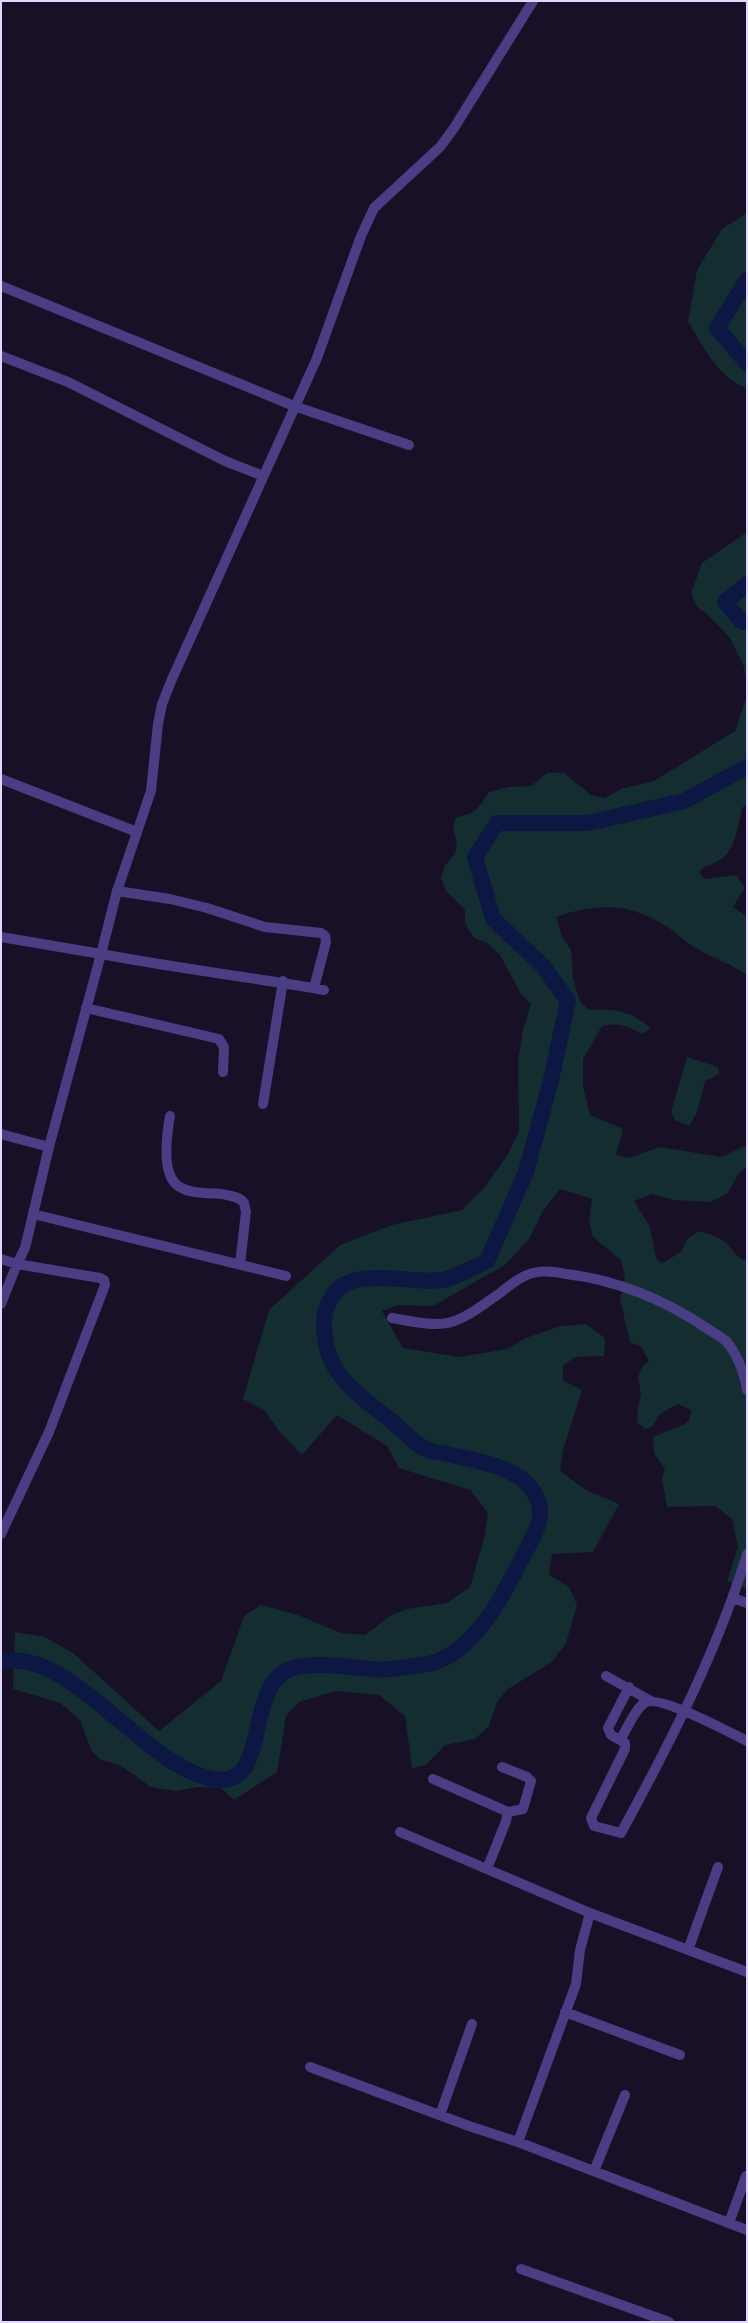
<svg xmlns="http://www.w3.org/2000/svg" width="748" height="2323" font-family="Mulish,sans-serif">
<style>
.green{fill:#132d30}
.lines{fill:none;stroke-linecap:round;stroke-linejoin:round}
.river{stroke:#0c1843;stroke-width:16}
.minor{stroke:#4a3d83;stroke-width:10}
.tertiary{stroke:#4a3d83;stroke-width:10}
</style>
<rect width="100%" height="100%" fill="#171026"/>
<path class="green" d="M 747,213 L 747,388 C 719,380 703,345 688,322 L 697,270 L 722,229 Z
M 747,532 L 747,687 L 744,667 L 730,638 L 706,613 L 697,607 L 691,593 L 702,563 Z
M 747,695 L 747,804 L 742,808 C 738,825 736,850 720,860 C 711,866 705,864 699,873 L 705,879 L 736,875 L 745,888 L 733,907 L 747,917 L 747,976 C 732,963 713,959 696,948 C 686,943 678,934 669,928 C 632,903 598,902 556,917 L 562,936 L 571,950 L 573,979 L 580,1002 L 589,1010 C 617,1009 628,1010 651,1028 L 642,1034 C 626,1026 620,1022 602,1026 L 583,1059 L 583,1086 L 590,1115 L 623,1129 L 616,1155 L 629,1158 L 660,1147 L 721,1157 L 747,1145 L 747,1167 L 739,1173 L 727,1194 L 710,1202 L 674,1200 L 652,1194 L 634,1201 L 650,1227 L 656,1258 L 661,1264 L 681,1252 L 687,1239 L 699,1231 C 709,1234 718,1236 726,1243 C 735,1251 734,1256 747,1261 L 747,1589 L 727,1581 L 738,1547 L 732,1519 L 715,1506 L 667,1507 L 662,1478 L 665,1468 L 654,1454 L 653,1437 C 665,1431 678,1429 689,1421 L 691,1410 L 678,1404 L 660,1414 L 653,1426 L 645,1429 L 637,1422 L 638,1406 L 641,1395 L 638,1377 L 643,1366 L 649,1361 L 641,1347 L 630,1342 L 620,1299 L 625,1277 L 621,1260 L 593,1237 L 589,1220 L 592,1199 L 560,1189 L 544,1209 L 529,1239 L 505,1265 L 433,1306 L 398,1305 L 382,1311 L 403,1348 L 459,1357 L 507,1349 L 526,1338 L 560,1326 L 586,1324 L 605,1338 L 604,1356 L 576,1357 L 563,1365 L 563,1381 L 582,1390 L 563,1450 L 560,1471 L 586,1490 L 619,1504 L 593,1552 L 552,1554 L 549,1575 L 569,1587 L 577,1605 L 566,1643 L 552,1662 L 508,1689 L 497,1702 L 489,1726 L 475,1739 L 445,1745 L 426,1765 L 412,1768 L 405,1716 L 379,1695 L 336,1691 L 299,1702 L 286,1716 L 277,1772 L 234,1800 L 221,1788 L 198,1787 L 176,1791 L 151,1787 L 121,1766 L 100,1759 L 92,1752 L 80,1720 L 60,1703 L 13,1689 L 15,1632 L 45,1637 L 73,1653 L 159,1731 L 221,1681 L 244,1616 L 261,1605 L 298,1615 L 341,1633 L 365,1635 L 390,1616 L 407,1609 L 447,1603 L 470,1587 L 484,1539 L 488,1513 L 470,1490 L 399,1468 L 387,1446 L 337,1415 L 302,1455 L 279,1431 L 264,1410 L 243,1399 L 269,1310 L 340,1245 L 392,1225 L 462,1210 L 485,1187 L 506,1157 L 519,1132 L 518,1061 L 523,1030 L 531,1004 L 521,994 L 500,955 L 487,943 L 474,938 L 465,923 L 465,910 L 446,891 L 441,878 C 442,875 443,870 445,866 C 448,861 455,856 456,850 C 459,836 448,829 457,817 C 476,814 479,807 489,792 L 508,787 L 531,786 L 547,773 L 564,773 L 591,795 L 604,798 L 624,788 L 654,781 L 735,731 Z
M 687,1057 L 718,1067 L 719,1074 L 705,1081 L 697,1112 L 689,1126 L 675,1120 L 671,1112 Z"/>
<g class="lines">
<path class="river" d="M 747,280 L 717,328 L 747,363
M 747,584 L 725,602 L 742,622 L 747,622
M 1,1662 C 69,1645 144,1767 213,1779 C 272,1790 243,1688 290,1669 C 310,1661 349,1667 371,1669 C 383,1671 395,1668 408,1667 C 418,1665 429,1665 438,1661 C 484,1643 512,1577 534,1535 C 541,1521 543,1509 535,1494 C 519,1466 477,1461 447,1454 C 440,1452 430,1452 424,1448 C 412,1441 401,1429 390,1420 C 355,1391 323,1373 324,1322 C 324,1311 330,1297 338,1289 C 360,1267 420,1286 447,1279 C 460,1275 474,1267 487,1261 L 526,1172 L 551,1080 L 568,1001 L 543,966 L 493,919 L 475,857 L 497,823 L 588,823 L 684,801 L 747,767"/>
<path class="minor" d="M 1,286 L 294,406 L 409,445
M 1,356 L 68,382 L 225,461 L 263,476
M 1,779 L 137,832
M 117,891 L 170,899 L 207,908 L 265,927 L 321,933 L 325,936 L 326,942 L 314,988
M 86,1008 L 219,1039 L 224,1047 L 223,1072
M 263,1104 L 283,981
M 170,1116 C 167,1133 161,1172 177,1185 C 187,1194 209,1193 222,1194 C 230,1196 239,1196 244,1203 L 246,1212 L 240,1264
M 1,1134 L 49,1147
M 33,1214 L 286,1276
M 1,1259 L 17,1264 L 25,1248 L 49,1147 L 101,954 C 175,968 250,977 324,990
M 1,1304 L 17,1264 L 100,1278 L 104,1280 L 105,1285 L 49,1432 L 1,1534
M 392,1318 C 451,1329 452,1327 500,1293 C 510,1285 521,1276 533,1273 C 544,1270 556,1272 566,1274 C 618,1280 665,1300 708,1329 C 714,1333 721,1337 726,1341 C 738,1355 744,1373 747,1390
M 733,1598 L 747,1603
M 606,1676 L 651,1701
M 629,1687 L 608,1728 L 611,1735 L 625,1743 L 625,1749 L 591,1818 L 594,1826 L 621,1833 C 670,1743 717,1652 747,1554
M 620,1740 C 627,1729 634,1711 644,1703 C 657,1693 731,1733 747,1741
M 502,1767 L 527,1777 L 531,1781 L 523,1809 L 508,1812
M 433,1779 L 508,1812 L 506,1821 L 487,1869
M 400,1832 L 590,1913 L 747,1972
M 688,1950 L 718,1867
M 565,2012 L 680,2055
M 310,2067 L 469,2126 L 518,2142 L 747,2230
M 440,2115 L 472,2024
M 518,2142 L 576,1984 L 580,1950 L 590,1913
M 594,2171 L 625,2095
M 729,2223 L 746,2176
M 521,2269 L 669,2322"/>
<path class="tertiary" d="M 1,937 L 101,954 L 117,891 L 151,791 L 158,724 L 162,704 L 172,679 L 317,358 L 361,236 L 374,208 L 440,147 L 454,128 L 533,1"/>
</g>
<rect width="748" height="2323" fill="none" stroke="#e1d7fe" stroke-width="4"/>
</svg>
